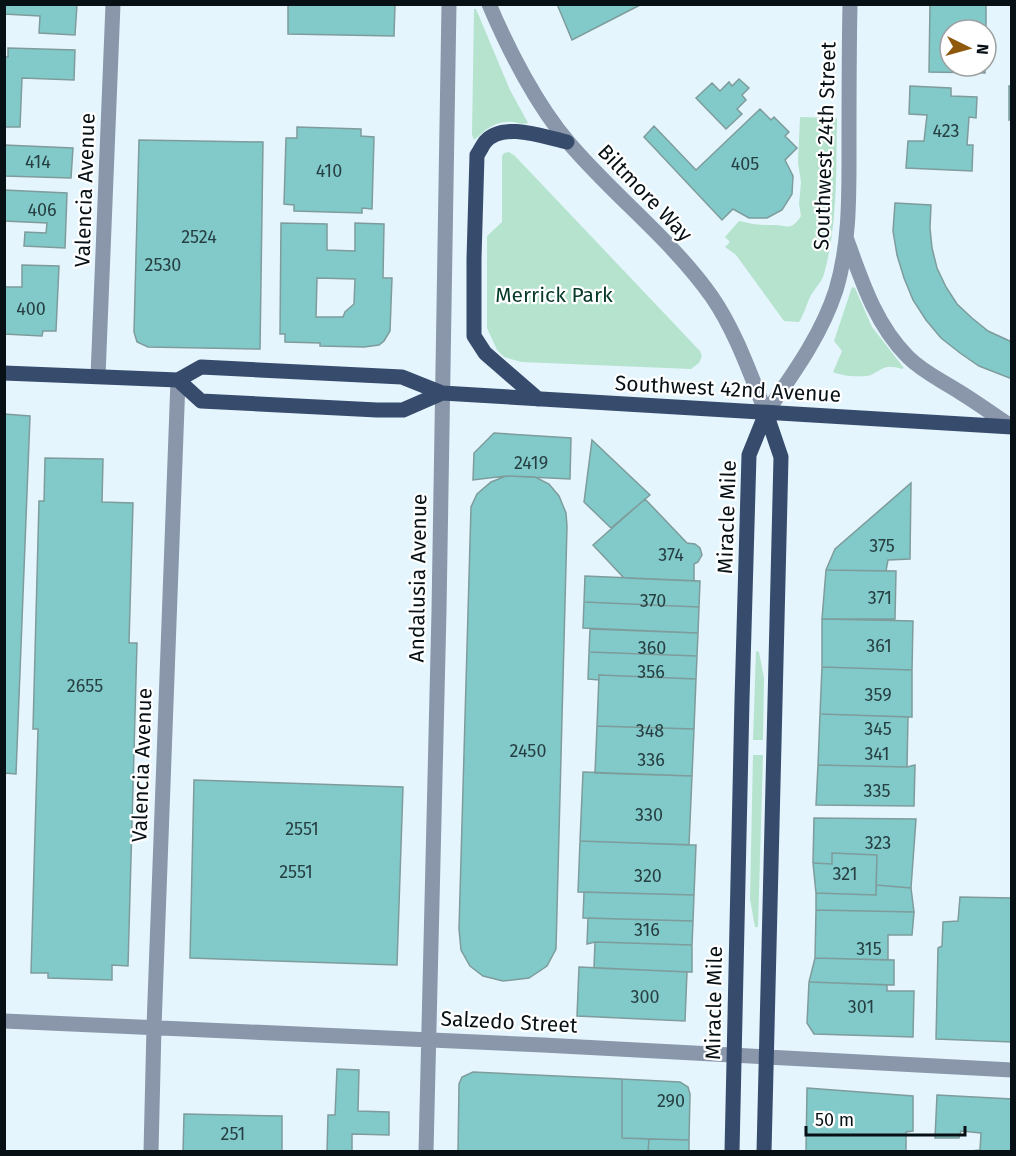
<svg xmlns="http://www.w3.org/2000/svg" width="1016" height="1156" font-family="'Fira Sans',sans-serif">
<style>
.green{fill:#b6e3cd}
.building{fill:#82c9c9;stroke:#7e9c9c;stroke-width:1.5;fill-rule:evenodd}
.lines{fill:none;stroke-linecap:round;stroke-linejoin:round}
.minor{stroke:#8a96aa;stroke-width:15}
.major{stroke:#374b6c;stroke-width:15}
.labels{text-anchor:middle;stroke-width:4.5;stroke-linejoin:round;paint-order:stroke}
.number-label{font-size:18px;fill:#263f42}
.street-label{font-size:21px;fill:#071115;stroke:#fff}
.park-label{font-size:21px;fill:#073a28;stroke:#fff}
</style>
<rect width="100%" height="100%" fill="#e5f5fd"/>
<path class="green" d="M 474,9 L 476,9 L 510,90 L 528,123 C 522,125 519,123 513,122 C 495,120 487,129 474,140 L 472,135 Z
M 800,117 L 837,118 C 836,169 838,224 824,274 C 822,282 814,289 810,297 C 806,306 804,314 799,322 L 784,321 L 736,255 L 725,247 L 730,242 L 725,237 L 739,221 C 753,224 756,225 772,225 C 786,224 790,233 801,216 L 799,204 L 801,182 L 798,163 Z
M 509,152 L 515,156 L 700,351 L 702,356 L 699,363 L 691,369 L 521,362 L 504,357 L 497,350 L 487,328 L 487,236 L 502,222 L 502,156 L 504,153 Z
M 852,287 L 855,288 L 872,327 L 904,368 L 902,369 C 886,364 884,368 871,375 C 862,378 841,376 833,372 L 842,351 L 834,341 Z
M 756,651 L 759,652 L 764,678 L 763,740 L 753,740 Z
M 753,755 L 763,755 L 758,927 L 755,927 L 750,899 Z"/>
<path class="building" d="M 4,4 L 77,4 L 75,35 L 39,33 L 40,16 L 4,14 Z
M 288,4 L 395,4 L 394,36 L 288,34 Z
M 557,4 L 642,4 L 572,40 Z
M 930,4 L 986,4 L 986,30 L 950,30 L 950,66 L 985,66 L 985,73 L 929,72 Z
M 8,48 L 75,50 L 74,80 L 22,78 L 20,127 L 4,127 L 4,57 L 8,57 Z
M 739,79 L 749,88 L 742,95 L 746,100 L 737,109 L 742,114 L 726,129 L 696,98 L 712,83 L 720,91 L 729,82 L 732,86 Z
M 910,86 L 951,88 L 951,96 L 977,97 L 976,118 L 969,117 L 967,145 L 973,145 L 972,171 L 906,168 L 908,141 L 924,141 L 927,115 L 909,114 Z
M 1009,86 L 1012,87 L 1012,120 L 1009,120 Z
M 760,109 L 771,120 L 774,117 L 789,132 L 785,136 L 797,148 L 785,160 L 793,176 L 792,194 L 782,210 L 767,218 L 749,218 L 733,209 L 722,220 L 644,137 L 654,126 L 696,170 Z
M 297,127 L 361,129 L 361,136 L 374,137 L 372,209 L 362,208 L 362,213 L 294,211 L 294,205 L 284,204 L 286,138 L 297,138 Z
M 139,140 L 263,142 L 260,349 L 148,347 L 137,342 L 134,332 Z
M 4,145 L 73,148 L 71,178 L 4,176 Z
M 4,190 L 67,193 L 65,248 L 24,246 L 25,232 L 46,233 L 47,223 L 4,221 Z
M 895,203 L 931,205 L 930,228 L 932,248 L 937,268 L 946,287 L 957,304 L 972,318 L 988,331 L 1012,342 L 1012,379 L 979,366 L 960,353 L 941,338 L 926,320 L 913,300 L 904,278 L 897,255 L 893,231 Z
M 281,223 L 327,224 L 327,250 L 355,251 L 355,223 L 384,224 L 383,278 L 392,278 L 390,331 L 384,341 L 379,345 L 364,347 L 320,346 L 320,343 L 285,342 L 285,334 L 280,334 ZM 317,278 L 355,279 L 354,304 L 345,312 L 343,317 L 316,317 Z
M 22,265 L 59,266 L 56,331 L 43,331 L 42,336 L 4,334 L 4,287 L 22,287 Z
M 4,414 L 30,416 L 16,774 L 4,773 Z
M 494,433 L 571,438 L 570,479 L 506,476 L 473,480 L 474,453 Z
M 592,440 L 650,495 L 611,528 L 584,502 Z
M 45,458 L 103,459 L 102,502 L 133,503 L 129,643 L 137,643 L 128,966 L 112,965 L 112,980 L 48,978 L 48,973 L 31,973 L 38,729 L 33,729 L 39,501 L 44,501 Z
M 506,476 L 535,477 L 549,484 L 559,496 L 566,513 L 567,526 L 556,949 L 547,966 L 529,978 L 503,981 L 483,976 L 470,966 L 461,950 L 459,929 L 471,507 L 477,494 L 491,482 Z
M 911,483 L 910,559 L 888,560 L 886,571 L 826,570 L 835,549 Z
M 645,499 L 687,543 L 695,544 L 700,548 L 702,555 L 698,562 L 694,564 L 694,581 L 624,578 L 593,545 Z
M 826,570 L 896,571 L 895,619 L 822,619 Z
M 585,576 L 700,581 L 699,607 L 584,602 Z
M 584,602 L 699,607 L 698,633 L 583,628 Z
M 822,619 L 913,621 L 912,670 L 822,667 Z
M 590,629 L 698,633 L 697,656 L 589,652 Z
M 589,652 L 697,656 L 696,679 L 599,675 L 599,680 L 588,679 Z
M 822,667 L 912,670 L 912,717 L 820,714 Z
M 599,675 L 696,679 L 694,729 L 597,726 Z
M 820,714 L 908,717 L 907,767 L 818,765 Z
M 597,726 L 694,729 L 692,776 L 595,773 Z
M 818,765 L 907,767 L 915,765 L 914,806 L 816,805 Z
M 583,772 L 692,776 L 689,845 L 580,841 Z
M 194,780 L 403,787 L 397,965 L 190,958 Z
M 814,818 L 916,819 L 911,888 L 876,885 L 877,855 L 832,853 L 832,864 L 813,863 Z
M 580,841 L 696,845 L 694,895 L 578,892 Z
M 832,853 L 877,855 L 876,895 L 816,893 L 813,863 L 832,864 Z
M 876,885 L 911,888 L 914,912 L 816,910 L 816,893 L 876,895 Z
M 584,892 L 694,895 L 693,921 L 583,918 Z
M 960,897 L 1012,898 L 1012,1042 L 936,1039 L 938,948 L 942,946 L 943,922 L 958,921 Z
M 816,910 L 914,912 L 912,935 L 888,935 L 888,960 L 815,958 Z
M 588,918 L 693,921 L 692,945 L 595,942 L 587,944 Z
M 595,942 L 692,945 L 692,972 L 594,968 Z
M 815,958 L 894,960 L 894,985 L 809,982 Z
M 579,967 L 687,972 L 685,1021 L 577,1016 Z
M 809,982 L 887,985 L 887,991 L 914,991 L 913,1037 L 814,1034 L 807,1023 Z
M 337,1069 L 359,1070 L 358,1111 L 389,1112 L 389,1135 L 352,1134 L 352,1152 L 327,1152 L 328,1115 L 335,1115 Z
M 473,1072 L 622,1079 L 622,1138 L 649,1139 L 648,1152 L 458,1152 L 459,1084 L 462,1077 Z
M 622,1079 L 680,1082 L 688,1087 L 690,1094 L 689,1140 L 622,1138 Z
M 807,1088 L 913,1096 L 913,1131 L 906,1132 L 906,1152 L 806,1152 Z
M 937,1095 L 1012,1099 L 1012,1152 L 962,1152 L 980,1150 L 981,1133 L 961,1131 L 959,1138 L 935,1138 Z
M 184,1114 L 282,1116 L 282,1152 L 183,1152 Z
M 649,1139 L 689,1140 L 689,1152 L 648,1152 Z"/>
<g class="lines">
<path class="minor" d="M 489,4 C 508,49 537,106 569,143 C 614,196 672,240 712,297 C 736,332 750,374 766,413
M 847,240 C 862,282 876,325 908,357 C 923,372 941,380 958,391 C 976,402 994,415 1012,427
M 98,376 L 113,4
M 766,413 C 793,374 821,336 836,290 C 850,243 849,195 849,146 C 849,99 849,52 850,4
M 4,1021 L 543,1045 L 1012,1070
M 151,1152 L 154,1027 L 178,380
M 426,1152 L 439,611 L 449,4"/>
<path class="major" d="M 4,373 L 178,380 L 201,367 L 402,377 L 442,393 L 1012,427
M 178,380 L 201,401 L 377,410 L 403,410 L 442,393
M 538,399 L 485,353 L 474,336 L 474,259 L 477,155 C 480,151 482,146 485,142 C 503,121 544,137 567,142
M 732,1152 L 742,700 L 749,455 L 766,413
M 764,1152 L 781,457 L 766,413"/>
</g>
<g class="labels">
<g class="number-label">
<text x="946" y="137">423</text>
<text x="38" y="168">414</text>
<text x="745" y="170">405</text>
<text x="329" y="177">410</text>
<text x="42" y="216">406</text>
<text x="199" y="243">2524</text>
<text x="163" y="271">2530</text>
<text x="31" y="315">400</text>
<text x="531" y="469">2419</text>
<text x="882" y="552">375</text>
<text x="671" y="561">374</text>
<text x="880" y="604">371</text>
<text x="653" y="607">370</text>
<text x="879" y="652">361</text>
<text x="652" y="654">360</text>
<text x="651" y="678">356</text>
<text x="85" y="692">2655</text>
<text x="878" y="701">359</text>
<text x="878" y="735">345</text>
<text x="650" y="737">348</text>
<text x="528" y="757">2450</text>
<text x="877" y="760">341</text>
<text x="651" y="766">336</text>
<text x="877" y="797">335</text>
<text x="649" y="821">330</text>
<text x="302" y="835">2551</text>
<text x="878" y="849">323</text>
<text x="296" y="878">2551</text>
<text x="845" y="880">321</text>
<text x="648" y="882">320</text>
<text x="647" y="936">316</text>
<text x="869" y="955">315</text>
<text x="645" y="1003">300</text>
<text x="861" y="1013">301</text>
<text x="671" y="1107">290</text>
<text x="233" y="1140">251</text>
</g>
<g class="street-label">
<text transform="translate(825 146) rotate(-88)" y="7">Southwest 24th Street</text>
<text transform="translate(85 190) rotate(-88)" y="7">Valencia Avenue</text>
<text transform="translate(645 193) rotate(46)" y="7">Biltmore Way</text>
<text transform="translate(728 389) rotate(3)" y="7">Southwest 42nd Avenue</text>
<text transform="translate(727 517) rotate(-88)" y="7">Miracle Mile</text>
<text transform="translate(418 578) rotate(-89)" y="7">Andalusia Avenue</text>
<text transform="translate(142 765) rotate(-88)" y="7">Valencia Avenue</text>
<text transform="translate(714 1003) rotate(-89)" y="7">Miracle Mile</text>
<text transform="translate(509 1022) rotate(3)" y="7">Salzedo Street</text>
</g>
<g class="park-label">
<text x="554" y="302">Merrick Park</text>
</g>
</g>
<rect width="1016" height="1156" fill="none" stroke="#071115" stroke-width="12"/>
<g transform="translate(968 48) rotate(95)"><circle r="28" fill="#ffffff" stroke="#9ca0a1" stroke-width="1.5"/>
<path d="M0-4.5L10 22L0 15L-10 22Z" fill="#8f590d"/>
<text y="-9" font-size="16" font-weight="bold" text-anchor="middle" fill="#071115">N</text>
</g>
<path d="M806 1126v9h159v-9" fill="none" stroke="#071115" stroke-width="3"/>
<text x="815" y="1126" font-size="18" fill="#071115" stroke="#ffffff" stroke-width="4.5" paint-order="stroke">50 m</text>
</svg>
